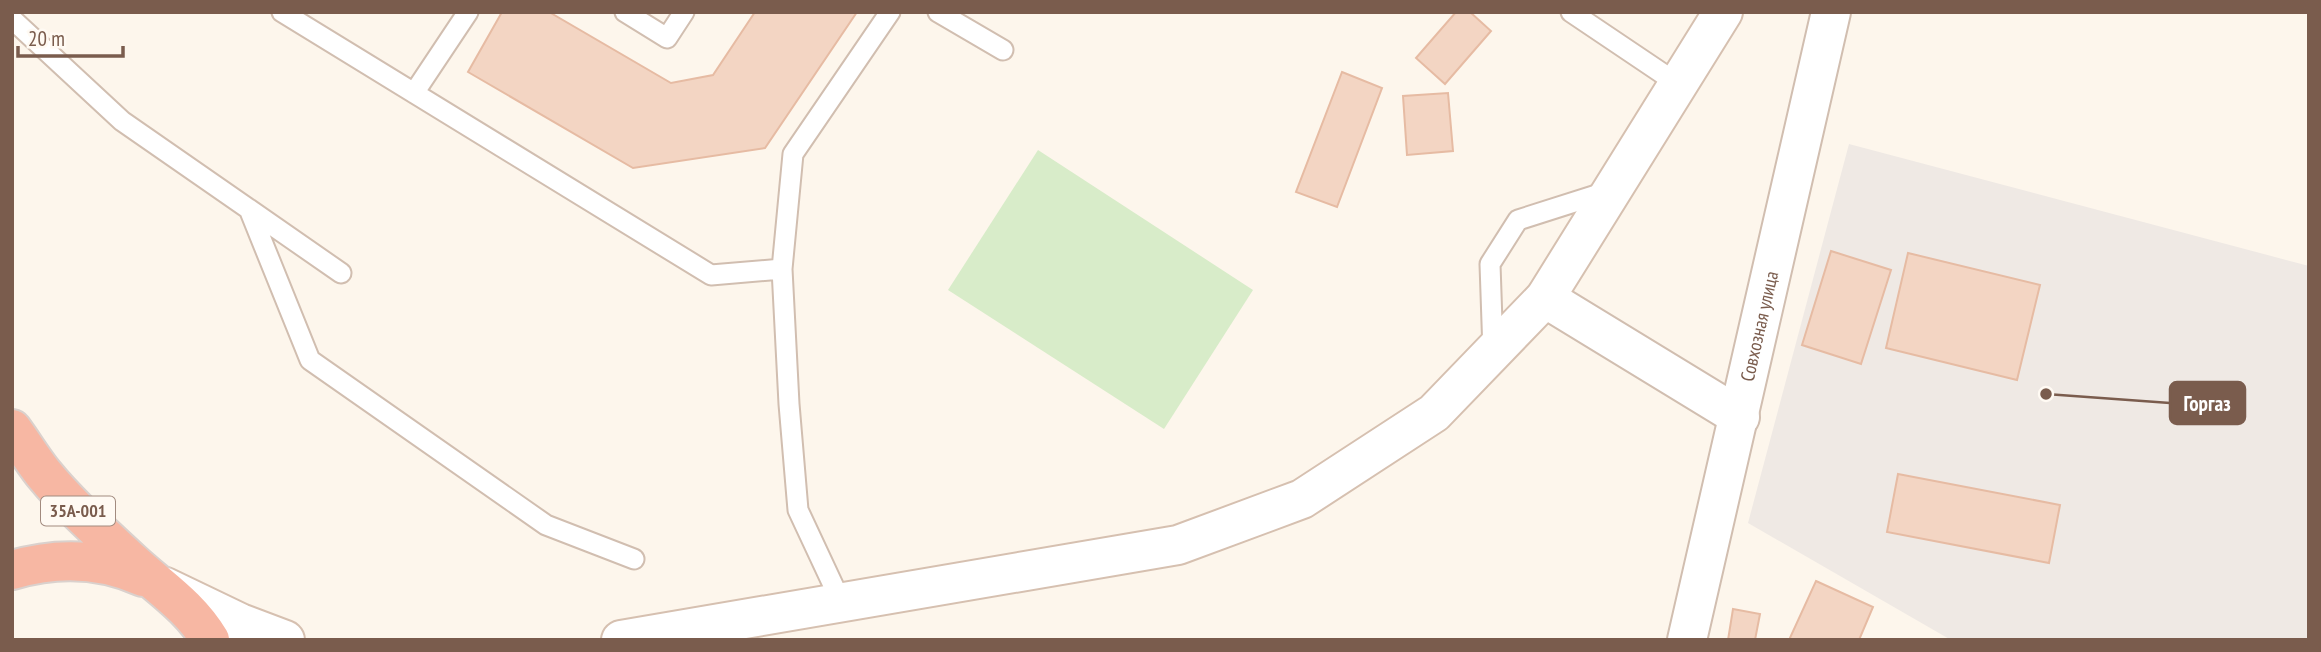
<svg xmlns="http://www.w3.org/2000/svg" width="2321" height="652" font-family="'PT Sans Narrow',sans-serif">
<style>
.industrial{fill:#efe9e4}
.green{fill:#d8ecc9}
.building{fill:#f3d5c3;stroke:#e6bba3;stroke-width:2}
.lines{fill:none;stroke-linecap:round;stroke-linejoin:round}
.lane-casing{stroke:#d1beb0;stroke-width:23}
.street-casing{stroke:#d1beb0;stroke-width:42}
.secondary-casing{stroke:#d6c0b0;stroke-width:42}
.highway-casing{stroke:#dad1cd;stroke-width:42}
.lane{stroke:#fff;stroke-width:19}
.street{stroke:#fff;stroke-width:38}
.secondary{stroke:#fff;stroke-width:38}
.highway{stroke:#f7b7a3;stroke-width:38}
.labels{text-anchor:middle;stroke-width:6;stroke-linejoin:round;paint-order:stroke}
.shield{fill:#fffaf3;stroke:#a28b7f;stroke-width:2}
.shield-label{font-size:18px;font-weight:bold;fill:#7a5c4d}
.street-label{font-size:19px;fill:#7a5c4d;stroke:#fffaf3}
.leader{fill:none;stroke:#7a5c4d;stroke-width:2.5}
.callout-dot{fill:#7a5c4d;stroke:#fffaf3;stroke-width:2.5}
.callout{fill:#7a5c4d;stroke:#7a5c4d;stroke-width:2.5}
.callout-label{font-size:21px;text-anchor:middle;font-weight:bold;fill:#fff}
</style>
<rect width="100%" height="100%" fill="#fdf6ec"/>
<path class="industrial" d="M 1849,144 L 2309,266 L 2309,640 L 1951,640 L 1748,523 Z"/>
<path class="green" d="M 1038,150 L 1253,290 L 1164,429 L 948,290 Z"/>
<path class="building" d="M 502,12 L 549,12 L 671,83 L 713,75 L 755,12 L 857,12 L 765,148 L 633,168 L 468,72 Z
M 1456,12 L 1470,12 L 1491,31 L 1445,84 L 1416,58 Z
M 1342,72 L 1382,88 L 1337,207 L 1296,192 Z
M 1448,93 L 1453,151 L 1407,155 L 1403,96 Z
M 1831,251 L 1891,270 L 1861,364 L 1802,345 Z
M 1908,253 L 2040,285 L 2017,380 L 1886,348 Z
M 1898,474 L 2060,505 L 2049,563 L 1887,532 Z
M 1816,581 L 1873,607 L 1859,640 L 1789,640 Z
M 1733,609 L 1760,614 L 1755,640 L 1728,640 Z"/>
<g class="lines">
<g class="lane-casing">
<path id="lane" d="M 282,12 L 711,275 L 782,269
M 625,12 L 667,38 L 684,12
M 938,12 L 1003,50
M 1571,12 L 1678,84
M 12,19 L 122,121 L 341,273
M 414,93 L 468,12
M 249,209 L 310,360 L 546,525 L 634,559
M 1493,352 L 1490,264 L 1518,220 L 1609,191
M 841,602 L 798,510 L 789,404 L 782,269 L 793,154 L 890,12"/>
</g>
<g class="street-casing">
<g id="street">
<path d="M 1545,298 L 1740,417"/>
<path id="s1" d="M 1687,640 L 1831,12"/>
</g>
</g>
<g class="secondary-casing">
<path id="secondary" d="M 165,587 L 240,623 L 285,640
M 621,640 L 1178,545 L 1302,499 L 1434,413 L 1545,298 L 1723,12"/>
</g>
<g class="highway-casing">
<path id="highway" d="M 12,429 C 23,444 32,459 43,473 C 69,505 101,533 131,561 C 159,587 190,606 210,640
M 12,570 C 56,557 101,558 143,577"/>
</g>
<use href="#lane" class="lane"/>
<use href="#street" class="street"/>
<use href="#secondary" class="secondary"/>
<use href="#highway" class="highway"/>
</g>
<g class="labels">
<rect class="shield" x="41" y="496.5" width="74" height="29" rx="5"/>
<g class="shield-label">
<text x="78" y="517">35А-001</text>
</g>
<g class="street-label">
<text dy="7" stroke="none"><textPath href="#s1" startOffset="322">Совхозная улица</textPath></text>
</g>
</g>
<path class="leader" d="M2046 394L2170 403"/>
<circle class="callout-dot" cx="2046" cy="394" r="7"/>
<rect class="callout" x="2170" y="382" width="75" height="42" rx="7"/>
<g class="callout-label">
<text x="2207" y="411">Горгаз</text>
</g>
<rect width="2321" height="652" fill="none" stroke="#7a5c4d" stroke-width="28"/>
<path d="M18 46v10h105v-10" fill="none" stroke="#7a5c4d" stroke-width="3.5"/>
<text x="28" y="46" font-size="21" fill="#7a5c4d" stroke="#fffaf3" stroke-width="5" paint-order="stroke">20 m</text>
</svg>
